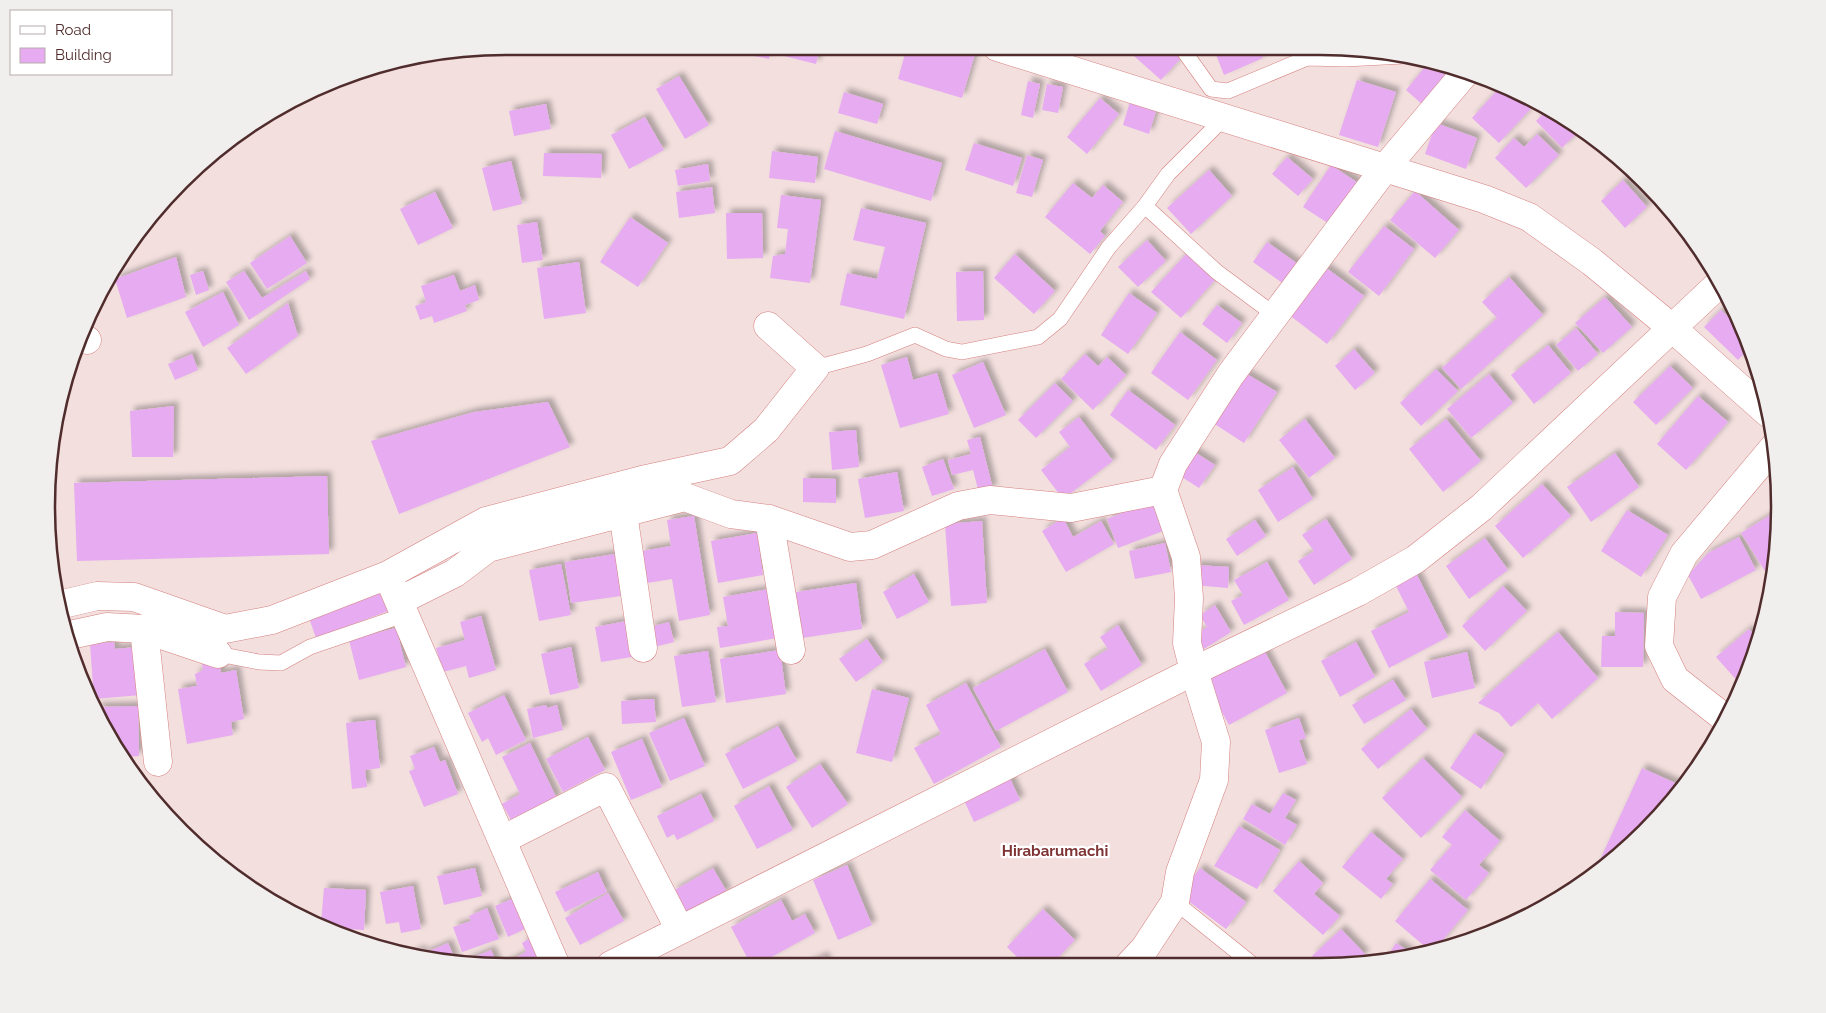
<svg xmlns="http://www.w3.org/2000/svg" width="1826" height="1013" font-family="Raleway,sans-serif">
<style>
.building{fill:#e6abf0;filter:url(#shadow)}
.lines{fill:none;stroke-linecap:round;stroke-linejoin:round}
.service-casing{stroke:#d5817f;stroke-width:16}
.minor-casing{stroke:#d5817f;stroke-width:29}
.tertiary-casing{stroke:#d5817f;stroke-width:29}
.service{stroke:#fff;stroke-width:15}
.minor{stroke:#fff;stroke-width:28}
.tertiary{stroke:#fff;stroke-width:28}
.labels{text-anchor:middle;stroke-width:4.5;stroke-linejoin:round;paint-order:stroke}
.quarter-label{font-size:15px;font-weight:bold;fill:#7e3334;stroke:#fff}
.rim{fill:none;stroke:#502d2c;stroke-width:2.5}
</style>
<defs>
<filter id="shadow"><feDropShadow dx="4.5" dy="-4.5" stdDeviation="2.5" flood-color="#0004"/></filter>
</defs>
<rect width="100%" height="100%" fill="#f2dfde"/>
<path class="building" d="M 523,46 L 537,46 L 527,53 Z
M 735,47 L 772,47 L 769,59 L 734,52 Z
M 786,47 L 820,47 L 816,64 L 784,56 Z
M 907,47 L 951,47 L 975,54 L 962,98 L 898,79 Z
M 1127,47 L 1173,47 L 1183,56 L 1161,80 L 1125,48 Z
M 1213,47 L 1258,47 L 1263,58 L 1224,75 Z
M 1429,62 L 1446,76 L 1423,105 L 1406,90 Z
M 679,76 L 709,125 L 685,139 L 656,89 Z
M 1357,80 L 1396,92 L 1378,147 L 1339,135 Z
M 1028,81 L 1040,84 L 1033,118 L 1021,115 Z
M 1047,84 L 1063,87 L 1058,113 L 1042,110 Z
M 1500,87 L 1537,102 L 1499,143 L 1472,118 Z
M 844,92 L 883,104 L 877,124 L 838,113 Z
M 1132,95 L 1158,104 L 1149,134 L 1123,125 Z
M 1100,98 L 1119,114 L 1087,154 L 1067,137 Z
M 546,104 L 551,129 L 514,136 L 509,111 Z
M 1549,108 L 1580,130 L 1562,148 L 1536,121 Z
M 645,117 L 664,150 L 629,169 L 611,135 Z
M 1436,123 L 1477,138 L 1466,169 L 1425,154 Z
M 835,131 L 942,163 L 931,201 L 824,169 Z
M 1537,134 L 1559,155 L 1526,188 L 1495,158 L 1514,138 L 1524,147 Z
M 974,143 L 1022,158 L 1013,186 L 965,170 Z
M 772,151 L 818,157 L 815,183 L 769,178 Z
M 544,153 L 602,154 L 601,178 L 543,176 Z
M 1027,155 L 1043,160 L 1032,197 L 1016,193 Z
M 1287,157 L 1313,179 L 1298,196 L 1272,174 Z
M 511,161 L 522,204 L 493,211 L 482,168 Z
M 708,164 L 710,181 L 678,186 L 675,170 Z
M 1331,165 L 1364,187 L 1337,229 L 1303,207 Z
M 1209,170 L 1232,196 L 1191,234 L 1167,208 Z
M 1623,180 L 1647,207 L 1625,228 L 1601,201 Z
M 1073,183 L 1092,198 L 1103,185 L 1123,202 L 1100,231 L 1105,236 L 1090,254 L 1045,217 Z
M 712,187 L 715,213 L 679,218 L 676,192 Z
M 1415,191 L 1459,230 L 1435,258 L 1390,220 Z
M 435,192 L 453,228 L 418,245 L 400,209 Z
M 781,195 L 821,200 L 810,283 L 770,278 L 773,256 L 785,254 L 788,229 L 777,228 Z
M 861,208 L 926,223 L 904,319 L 840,305 L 847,273 L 877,279 L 885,247 L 853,240 Z
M 726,213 L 762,213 L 763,258 L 727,259 Z
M 630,217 L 668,243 L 638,287 L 600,262 Z
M 537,222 L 543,260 L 522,263 L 517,225 Z
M 1384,226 L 1414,249 L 1379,296 L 1348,272 Z
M 290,236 L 307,263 L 267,289 L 250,263 Z
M 1147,240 L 1166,261 L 1138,287 L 1118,267 Z
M 1267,242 L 1302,267 L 1288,287 L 1253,262 Z
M 1699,249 L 1713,272 L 1710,274 L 1693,254 Z
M 1015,254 L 1055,291 L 1034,314 L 994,278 Z
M 1186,254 L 1215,280 L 1181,318 L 1151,292 Z
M 176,257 L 186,297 L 127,318 L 115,279 Z
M 579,262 L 586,313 L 544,319 L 537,268 Z
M 1325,267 L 1364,296 L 1327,344 L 1288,314 Z
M 203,271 L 209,290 L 196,295 L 190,275 Z
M 244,271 L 262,298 L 306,271 L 310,279 L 249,320 L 226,282 Z
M 983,271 L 984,320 L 957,321 L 956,272 Z
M 454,275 L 460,291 L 475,285 L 479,300 L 465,305 L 467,311 L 434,323 L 432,316 L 420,320 L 415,306 L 426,302 L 421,286 Z
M 1509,277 L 1543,315 L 1461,389 L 1442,368 L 1497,318 L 1482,302 Z
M 223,292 L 239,325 L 203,347 L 185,312 Z
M 1129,293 L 1157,313 L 1128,354 L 1101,335 Z
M 1605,297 L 1632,327 L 1603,353 L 1575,323 Z
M 288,303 L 298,336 L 246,374 L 227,348 Z
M 1217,305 L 1242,323 L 1227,343 L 1202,324 Z
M 1721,310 L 1742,330 L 1749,348 L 1738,360 L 1704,327 Z
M 1576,328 L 1598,354 L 1578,371 L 1556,345 Z
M 1180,332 L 1217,360 L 1188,400 L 1151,373 Z
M 1548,345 L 1571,373 L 1534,404 L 1511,375 Z
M 1354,349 L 1375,373 L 1355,390 L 1335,366 Z
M 192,354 L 198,370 L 175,380 L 168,364 Z
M 1085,354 L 1098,366 L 1107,357 L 1126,375 L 1093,410 L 1061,379 Z
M 907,357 L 913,380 L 937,373 L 949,414 L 900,428 L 881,365 Z
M 983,362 L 1006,415 L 974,428 L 952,375 Z
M 1670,366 L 1693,388 L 1656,425 L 1633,402 Z
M 1436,369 L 1458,391 L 1421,426 L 1400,403 Z
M 1245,373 L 1277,392 L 1244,443 L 1213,423 Z
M 1489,374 L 1513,403 L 1471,438 L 1447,409 Z
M 1055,383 L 1073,401 L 1036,438 L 1018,420 Z
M 1128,390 L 1175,425 L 1156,450 L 1110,415 Z
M 1698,396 L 1728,422 L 1686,470 L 1657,444 Z
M 548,402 L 570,447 L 399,514 L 371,441 L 474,412 Z
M 174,406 L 173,457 L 132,457 L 130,411 Z
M 1079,417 L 1113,461 L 1063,499 L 1041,470 L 1070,447 L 1059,432 Z
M 1305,419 L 1335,458 L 1309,478 L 1279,440 Z
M 1446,419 L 1481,461 L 1443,492 L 1409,449 Z
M 856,430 L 859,467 L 832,470 L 829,432 Z
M 980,437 L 993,489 L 979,493 L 973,470 L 952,475 L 948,460 L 971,454 L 967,440 Z
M 1193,451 L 1215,465 L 1199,488 L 1177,474 Z
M 1615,453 L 1639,487 L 1591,522 L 1567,487 Z
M 943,459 L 954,489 L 932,496 L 922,467 Z
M 1293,467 L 1313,499 L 1278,522 L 1258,490 Z
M 897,472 L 904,511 L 865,518 L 858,479 Z
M 327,476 L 329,554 L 77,561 L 74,483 Z
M 803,478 L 836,479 L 836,503 L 803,502 Z
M 1542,484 L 1571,516 L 1523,558 L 1495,526 Z
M 1153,501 L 1163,531 L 1118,548 L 1107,519 Z
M 1627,510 L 1668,535 L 1641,577 L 1601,551 Z
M 1775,512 L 1777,516 L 1776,565 L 1765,571 L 1741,533 Z
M 694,516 L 710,615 L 679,621 L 672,579 L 647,583 L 642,551 L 671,546 L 667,520 Z
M 1063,518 L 1073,537 L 1101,521 L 1114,544 L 1066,572 L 1042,531 Z
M 1326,519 L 1352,559 L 1314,585 L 1298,561 L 1314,551 L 1302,535 Z
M 1255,520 L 1266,536 L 1237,556 L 1226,539 Z
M 982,521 L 987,603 L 951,606 L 945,524 Z
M 757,533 L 763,575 L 718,583 L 711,541 Z
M 1739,537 L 1756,570 L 1701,599 L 1688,575 L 1708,553 Z
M 1485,538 L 1508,570 L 1469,599 L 1446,566 Z
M 1165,543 L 1171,572 L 1135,579 L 1129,551 Z
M 621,553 L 628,595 L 571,603 L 565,562 Z
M 1267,562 L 1289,600 L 1244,625 L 1231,601 L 1243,595 L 1234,580 Z
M 561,564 L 571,615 L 539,621 L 529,570 Z
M 1195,565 L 1229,567 L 1228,588 L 1193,585 Z
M 1416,573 L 1448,637 L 1389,668 L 1371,631 L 1409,612 L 1395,584 Z
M 914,574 L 929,602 L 897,619 L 883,592 Z
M 856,583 L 862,629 L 802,638 L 796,592 Z
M 1503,586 L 1527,611 L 1485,651 L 1462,626 Z
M 379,589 L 388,611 L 316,638 L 308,615 Z
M 769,589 L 777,638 L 720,648 L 717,627 L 728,626 L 723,597 Z
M 1215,605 L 1231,632 L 1204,649 L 1195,635 L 1207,627 L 1200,615 Z
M 1615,612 L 1644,613 L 1643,667 L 1601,667 L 1602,636 L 1615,636 Z
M 481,616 L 496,670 L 469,678 L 466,666 L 443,672 L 436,648 L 465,640 L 460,622 Z
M 632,620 L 638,656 L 601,662 L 595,627 Z
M 669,622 L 674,642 L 654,647 L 650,627 Z
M 1118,625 L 1142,665 L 1101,691 L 1084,664 L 1108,649 L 1100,637 Z
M 396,628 L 406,667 L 359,680 L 349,640 Z
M 1749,629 L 1759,640 L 1755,654 L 1743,681 L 1740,684 L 1716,657 Z
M 1558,632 L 1598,678 L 1552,719 L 1538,703 L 1511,727 L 1499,713 L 1478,703 Z
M 867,639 L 883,662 L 856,682 L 839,659 Z
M 114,642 L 115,649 L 137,647 L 141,695 L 94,699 L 90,644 Z
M 1356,642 L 1375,677 L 1340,697 L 1321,661 Z
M 571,647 L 579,688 L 550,695 L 541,654 Z
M 1045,649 L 1068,692 L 996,731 L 973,688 Z
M 780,650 L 786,694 L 726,703 L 720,659 Z
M 1264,650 L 1287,693 L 1229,725 L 1205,682 Z
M 708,651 L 716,702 L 682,707 L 674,656 Z
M 1467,652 L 1475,688 L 1432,698 L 1424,662 Z
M 219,661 L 221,673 L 236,670 L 244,719 L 231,722 L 233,735 L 187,744 L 178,689 L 197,686 L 195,674 L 203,670 L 202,664 Z
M 1393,680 L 1406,700 L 1364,724 L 1352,705 Z
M 966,683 L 1001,747 L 934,784 L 914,748 L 941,734 L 926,705 Z
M 872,689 L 909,698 L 892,762 L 856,753 Z
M 504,695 L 526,740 L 496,755 L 488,738 L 482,742 L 468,713 Z
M 654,699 L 656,722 L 622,724 L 621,701 Z
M 546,705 L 547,708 L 557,705 L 563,730 L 533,738 L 527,709 Z
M 138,706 L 139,756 L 127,757 L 96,707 Z
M 1411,709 L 1427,729 L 1378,769 L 1361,749 Z
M 684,718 L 705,766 L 670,781 L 649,733 Z
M 1299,718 L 1306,738 L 1299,740 L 1307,764 L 1279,773 L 1265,730 Z
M 375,720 L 380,768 L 365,770 L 367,787 L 352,789 L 346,723 Z
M 778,726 L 797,761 L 743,789 L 725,754 Z
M 1474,733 L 1504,754 L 1481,789 L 1450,768 Z
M 588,737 L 605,770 L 563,792 L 546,759 Z
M 642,739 L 662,787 L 631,800 L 611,752 Z
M 530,743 L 557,799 L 512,822 L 502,804 L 520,794 L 502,757 Z
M 434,747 L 440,762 L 445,760 L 458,794 L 424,807 L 409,771 L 415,769 L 410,756 Z
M 1423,758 L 1462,797 L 1421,838 L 1382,798 Z
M 820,764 L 848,804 L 812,828 L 786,787 Z
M 1642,768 L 1682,786 L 1665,810 L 1594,873 Z
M 1008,774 L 1020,800 L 974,822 L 962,796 Z
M 769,786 L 793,830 L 757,849 L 734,806 Z
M 1283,793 L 1296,800 L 1285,818 L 1297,825 L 1285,845 L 1243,819 L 1252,804 L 1270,814 Z
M 701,794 L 714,821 L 677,840 L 674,834 L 667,838 L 657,816 Z
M 1465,810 L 1500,841 L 1479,865 L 1489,873 L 1466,900 L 1430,870 L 1452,845 L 1442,837 Z
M 1239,826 L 1280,850 L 1257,889 L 1214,866 Z
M 1371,832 L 1403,859 L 1386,879 L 1393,884 L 1381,899 L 1342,867 Z
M 1299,861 L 1323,883 L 1314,894 L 1340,916 L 1323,935 L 1273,891 Z
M 847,865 L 872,925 L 838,940 L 813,880 Z
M 475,868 L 482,896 L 444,905 L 437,876 Z
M 713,868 L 727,892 L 687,915 L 673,891 Z
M 1200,868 L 1246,902 L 1226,929 L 1180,895 Z
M 598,872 L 607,892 L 565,912 L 555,892 Z
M 1430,879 L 1468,910 L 1437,947 L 1429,950 L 1395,921 Z
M 413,886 L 421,929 L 401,933 L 399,922 L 386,924 L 380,892 Z
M 324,888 L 366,890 L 364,930 L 333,928 L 321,924 Z
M 608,893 L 624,921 L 580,945 L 565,918 Z
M 519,896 L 531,926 L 508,937 L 495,906 Z
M 781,900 L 792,921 L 805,914 L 815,933 L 757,965 L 751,965 L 731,927 Z
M 487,908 L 499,939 L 462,952 L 453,927 L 471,921 L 469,916 Z
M 1043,909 L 1075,940 L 1052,964 L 1024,964 L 1007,947 Z
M 1341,929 L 1365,954 L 1356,963 L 1318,963 L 1312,956 Z
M 532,937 L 546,966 L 500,966 L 526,952 L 522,943 Z
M 448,943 L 456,962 L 408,954 L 422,949 L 422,954 Z
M 1396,943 L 1413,954 L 1384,962 Z
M 491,950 L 498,966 L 466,964 L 465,961 Z
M 824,956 L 828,965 L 804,965 Z"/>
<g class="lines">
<g class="service-casing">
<path id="service" d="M 1181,47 L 1211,89 L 1228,91 L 1307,58 L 1345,59 L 1404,56
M 1145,206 L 1217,272 L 1275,315
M 815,368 L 867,354 L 915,335 L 946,349 L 962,352 L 1038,337 L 1060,319 L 1109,247 L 1145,206 L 1168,174 L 1225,117
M 218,654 L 259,662 L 281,663 L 310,647 L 404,615
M 1175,902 L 1251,963"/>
</g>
<g class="minor-casing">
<path id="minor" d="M 84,339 L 87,340
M 623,513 L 643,648
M 769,519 L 791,650
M 391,583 L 556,966
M 399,601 L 455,573 L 488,548 L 685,497 L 731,514 L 769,519 L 850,547 L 872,545 L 958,506 L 990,500 L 1071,508 L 1163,490
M 63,604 L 97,596 L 134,597 L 225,629 L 272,620 L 388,575 L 486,521 L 642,480 L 730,461 L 766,430 L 815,368 L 768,326
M 144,629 L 158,762
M 70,635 L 107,627 L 144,629 L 218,654
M 1726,719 L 1675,679 L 1659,646 L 1662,597 L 1684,554 L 1774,447
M 502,840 L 606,787 L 680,930
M 1130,964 L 1145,948 L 1175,902 L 1180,872 L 1214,780 L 1216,742 L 1194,671 L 1187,643 L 1189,598 L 1186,557 L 1163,490 L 1173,464 L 1231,374 L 1385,168 L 1465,73
M 611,965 L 1194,671 L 1358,592 L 1416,559 L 1482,507 L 1720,283"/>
</g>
<g class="tertiary-casing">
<path id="tertiary" d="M 997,47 L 1484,199 L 1529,217 L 1592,262 L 1672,328 L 1768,413"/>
</g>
<use href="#service" class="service"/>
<use href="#minor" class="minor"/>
<use href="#tertiary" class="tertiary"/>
</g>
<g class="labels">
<g class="quarter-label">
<text x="1055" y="856">Hirabarumachi</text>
</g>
</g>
<path d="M0 0H1826V1013H0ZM506 55H1320A451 451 0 0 1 1771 506V507A451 451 0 0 1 1320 958H506A451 451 0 0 1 55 507V506A451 451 0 0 1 506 55Z" fill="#f1eeee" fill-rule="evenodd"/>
<path class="rim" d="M506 55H1320A451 451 0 0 1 1771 506V507A451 451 0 0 1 1320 958H506A451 451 0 0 1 55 507V506A451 451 0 0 1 506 55Z"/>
<rect x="10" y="10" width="162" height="65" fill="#ffffff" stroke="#b9abab"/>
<rect x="20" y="26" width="25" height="8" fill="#ffffff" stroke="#b9abab"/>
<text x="55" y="35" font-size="15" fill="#502d2c">Road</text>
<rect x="20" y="48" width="25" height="15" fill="#e6abf0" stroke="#b9abab"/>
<text x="55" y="60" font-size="15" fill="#502d2c">Building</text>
</svg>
